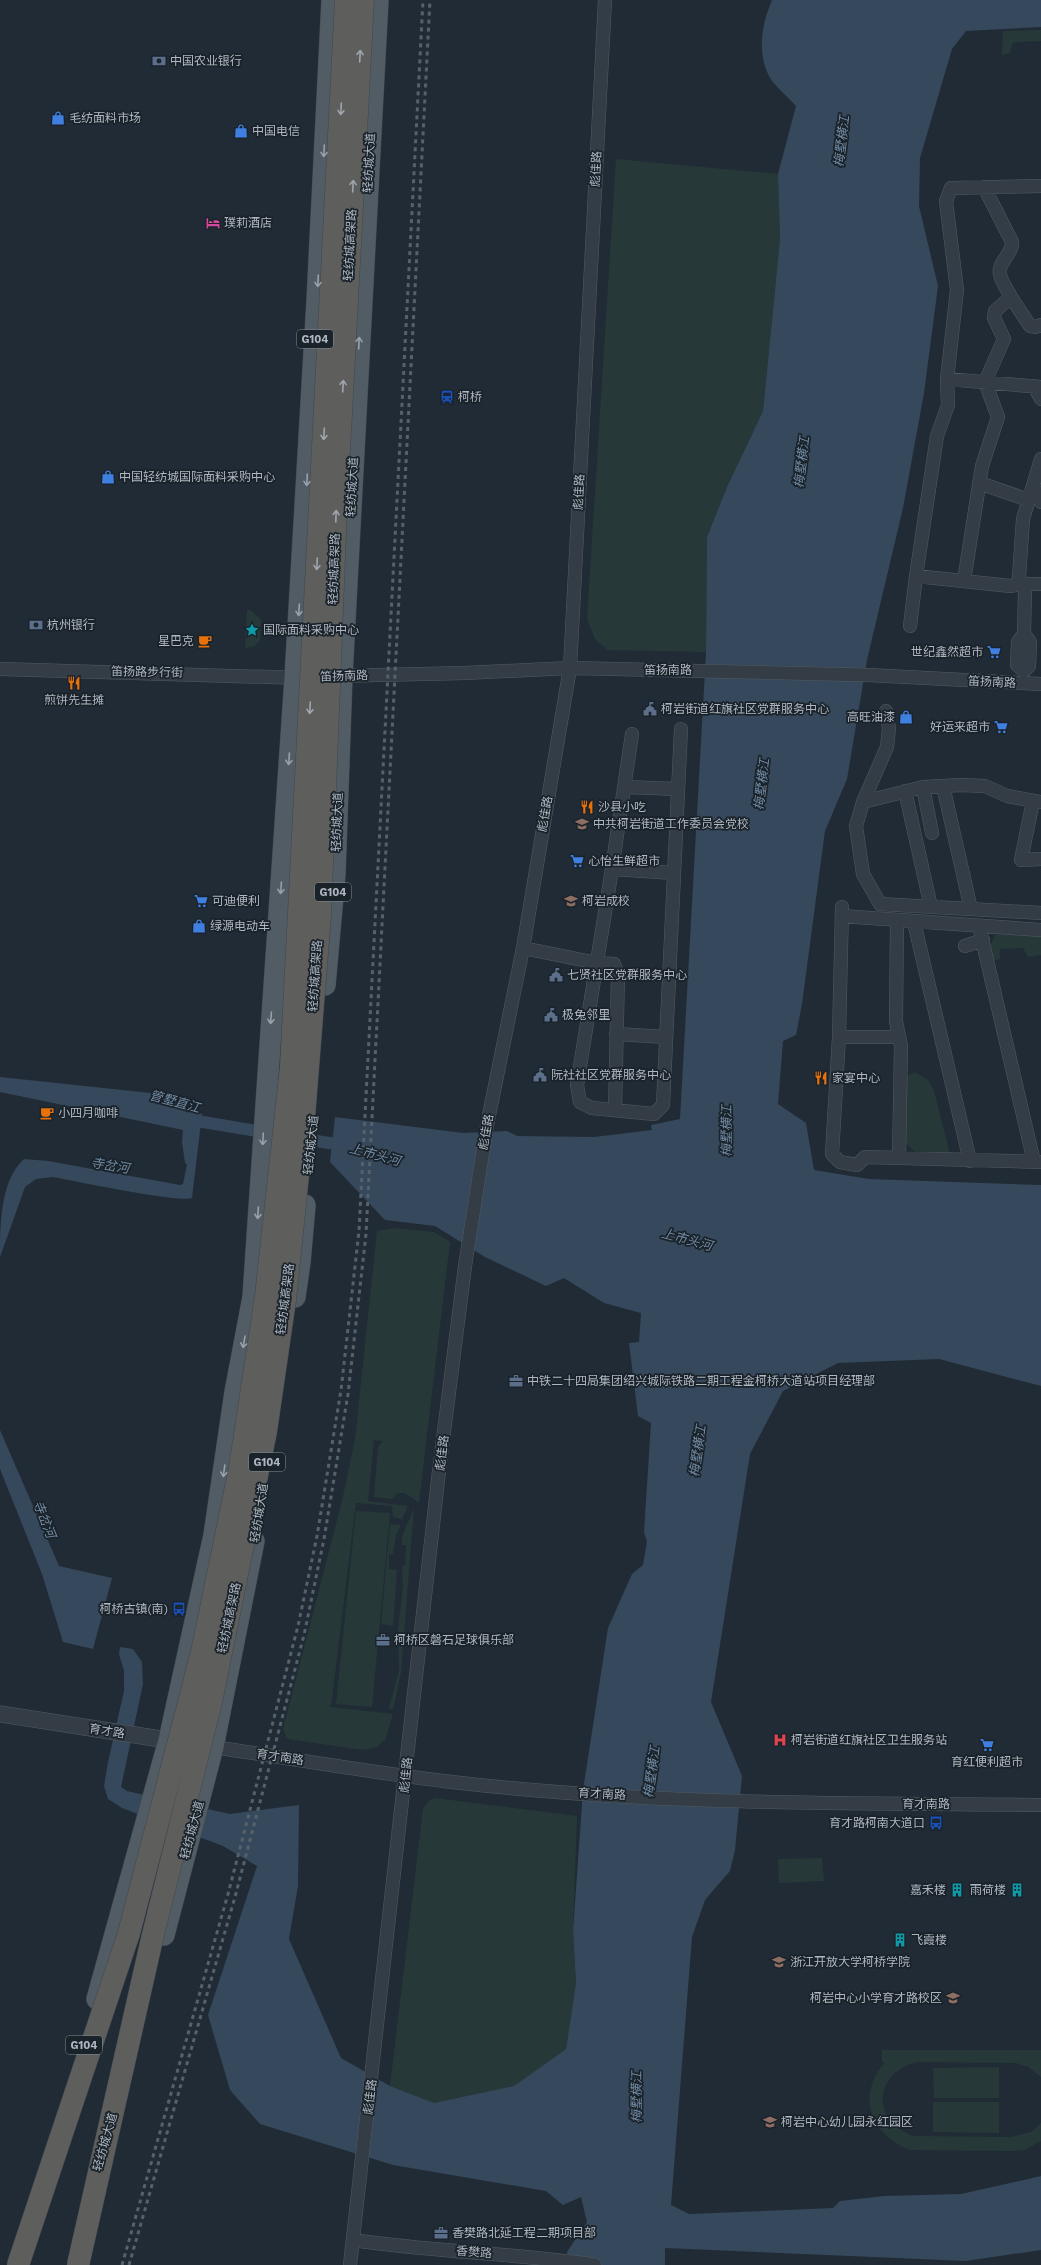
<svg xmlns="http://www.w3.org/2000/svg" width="1041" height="2265" font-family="'Work Sans','Noto Sans SC',sans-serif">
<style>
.green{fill:#263938}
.water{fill:#36485b}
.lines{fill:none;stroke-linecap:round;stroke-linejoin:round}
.canal{stroke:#36485b;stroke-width:12}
.minor-casing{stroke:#525b63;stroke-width:14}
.tertiary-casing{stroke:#525b63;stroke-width:17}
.primary-casing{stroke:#3e464f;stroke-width:22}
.minor{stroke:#343d45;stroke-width:13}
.tertiary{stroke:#343d45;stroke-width:16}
.primary{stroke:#525c65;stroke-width:21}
.rail{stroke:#57616c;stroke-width:3;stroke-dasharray:4 4;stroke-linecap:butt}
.trunk-bridge-casing{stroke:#3f4850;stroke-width:23;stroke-linecap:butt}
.trunk-bridge{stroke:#5e5e5c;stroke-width:22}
.oneway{stroke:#9fa6ae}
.oneway2{stroke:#98a1ab}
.labels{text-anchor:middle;stroke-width:3.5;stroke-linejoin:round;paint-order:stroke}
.shield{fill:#1a222a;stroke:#828b94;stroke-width:1}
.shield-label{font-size:11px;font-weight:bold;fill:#afb8c2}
.poi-label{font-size:12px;fill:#afb8c2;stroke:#1a222a;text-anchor:start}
.street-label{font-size:12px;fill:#afb8c2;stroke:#1a222a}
.water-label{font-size:13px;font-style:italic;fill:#718ba4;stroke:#1a222a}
</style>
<rect width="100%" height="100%" fill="#212b35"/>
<path class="green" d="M 1041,30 L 1041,41 L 1017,42 L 1012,44 L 1010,53 L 1002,55 L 1003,31 Z
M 616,159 L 778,174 L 780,239 L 763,411 L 727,487 L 707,537 L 706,652 L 607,650 L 595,639 L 587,619 Z
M 247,609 L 252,611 L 261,620 L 260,641 L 253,647 L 245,648 Z
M 996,934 L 1041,936 L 1041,955 L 1028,957 L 1023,948 L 1000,949 L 1000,959 L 993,961 L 988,950 Z
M 915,1072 L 928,1080 L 934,1091 L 951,1158 L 917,1154 L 905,1142 L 906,1077 Z
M 394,1228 L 434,1232 L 450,1242 L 419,1502 L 404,1493 L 397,1493 L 392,1499 L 374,1497 L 378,1447 L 383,1441 L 374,1440 L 368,1501 L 408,1506 L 402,1519 L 393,1517 L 392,1506 L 356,1503 L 331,1707 L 393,1714 L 385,1740 L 377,1747 L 363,1750 L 287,1739 L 283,1729 L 342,1501 L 355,1439 L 377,1231 Z
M 414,1508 L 401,1672 L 393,1710 L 389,1708 L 399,1671 L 398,1629 L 403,1586 L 402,1566 L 405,1566 L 406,1545 L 402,1545 L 402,1536 Z
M 356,1511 L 390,1513 L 372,1707 L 336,1704 Z
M 390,1524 L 401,1525 L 396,1535 L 393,1554 L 389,1554 L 389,1569 L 397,1570 L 393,1626 L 381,1624 Z
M 435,1798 L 577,1816 L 573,1931 L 576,1983 L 566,2049 L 514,2086 L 434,2103 L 390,2086 L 423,1809 L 428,1801 Z
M 822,1858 L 824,1881 L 779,1883 L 778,1859 Z
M 882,2050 L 1041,2050 L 1041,2077 L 1028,2067 L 1016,2063 L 917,2062 C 873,2073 871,2121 913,2136 L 1011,2137 L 1031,2132 L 1041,2123 L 1041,2141 L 1024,2150 L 1012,2151 L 910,2150 C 870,2134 856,2096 885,2062 L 882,2062 Z
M 999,2067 L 999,2098 L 934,2098 L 933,2068 Z
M 933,2102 L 999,2102 L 999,2133 L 933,2132 Z"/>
<path class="water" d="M 772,0 L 1041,0 L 1041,27 L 966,31 L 952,49 L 920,158 L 919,206 L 938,286 L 924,393 L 903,508 L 867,660 L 847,779 L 825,831 L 802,1004 L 796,1035 L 783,1041 L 778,1104 L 806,1123 L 814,1170 L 869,1179 L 1041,1185 L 1041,1386 L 939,1359 L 838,1363 L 783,1391 L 750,1454 L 711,1702 L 742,1776 L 735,1850 L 730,1871 L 705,1900 L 692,1937 L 671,2205 L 689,2214 L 833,2208 L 840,2201 L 884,2196 L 961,2194 L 1041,2176 L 1041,2250 L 966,2261 L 665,2248 L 665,2265 L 569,2265 L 567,2252 L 587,2222 L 581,2197 L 563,2205 L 546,2191 L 393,2165 L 260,2124 L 230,2090 L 208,2015 L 257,1866 L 223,1846 L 122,1808 L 108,1799 L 104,1786 L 108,1762 L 124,1691 L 124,1671 L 119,1654 L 120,1647 L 133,1649 L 142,1662 L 143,1684 L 121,1787 L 127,1791 L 230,1814 L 299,1805 L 298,1886 L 289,1939 L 341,2058 L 390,2086 L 434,2103 L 514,2086 L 566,2049 L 576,1983 L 573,1931 L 583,1790 L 608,1628 L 632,1574 L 643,1565 L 647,1541 L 644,1532 L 651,1423 L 638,1416 L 629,1343 L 639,1342 L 641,1313 L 604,1303 L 564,1278 L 546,1286 L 485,1257 L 435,1226 L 385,1220 L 330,1162 L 335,1117 L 463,1133 L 507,1131 L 517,1136 L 594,1137 L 652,1130 L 651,1125 L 680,1119 L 706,652 L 707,537 L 727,487 L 763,411 L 780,239 L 778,174 L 796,106 C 789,98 779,90 772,81 C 756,56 761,26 772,0 Z
M 0,1077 L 179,1096 L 177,1107 L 202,1114 L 192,1198 C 179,1203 75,1181 53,1177 L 36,1179 L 25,1187 L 0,1257 C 0,1225 0,1181 24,1159 L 48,1161 L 180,1185 L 183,1184 L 187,1164 L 185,1163 L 182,1142 L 183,1130 L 0,1092 Z
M 0,1430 L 59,1566 L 112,1578 L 93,1649 L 63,1642 L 42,1574 L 0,1469 Z"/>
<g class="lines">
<path class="canal" d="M 185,1119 L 269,1133
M 297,1138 L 342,1145"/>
<g class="minor-casing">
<path id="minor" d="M 1011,297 L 1030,326 L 1035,327 L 1041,325
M 947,379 L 1041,387
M 1034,386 L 1041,399
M 979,483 L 1029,500
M 1033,486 L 1041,502
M 916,576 L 1010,586 L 1022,584 L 1041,584
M 964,581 L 982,466 L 998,417 L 985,382 L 1004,339 L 994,318 L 995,311 L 1011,297 C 1008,290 1001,282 1000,274 C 997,263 1013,254 1012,242 L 984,187
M 910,626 L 916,576 L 937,436 L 948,405 L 947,379 L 957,290 L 946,201 L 951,188 L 1041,186
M 1024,634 L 1025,590 L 1019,577 L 1023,519 L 1041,459
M 1024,634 L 1030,642 L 1029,666 L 1024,671 L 1017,665 L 1018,642 Z
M 0,669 L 302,678
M 336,676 L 465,673 L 570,668 L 868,675 L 1041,684
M 886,711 L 889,728 L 887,747 L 863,802 L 856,826 L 863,874 L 880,904 L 1041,913
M 632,734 L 612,869 L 577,1085 L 580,1102 L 592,1108 L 654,1114 L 663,1105 L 681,729
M 943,786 L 971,909
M 624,787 L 678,789
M 923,787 L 932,833
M 905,791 L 931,907
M 1033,801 L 1021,860 L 1041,859
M 863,802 L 923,787 L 961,785 L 985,786 L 1007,796 L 1041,802
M 612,869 L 674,873
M 842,907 L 839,1037 L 832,1154 L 840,1162 L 857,1165 L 865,1157 L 1041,1162
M 842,916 L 1041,930
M 897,921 L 896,1021 L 901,1046 L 899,1158
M 914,922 L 970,1161
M 979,926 L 1034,1162
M 965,946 L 983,940
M 523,948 L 597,963 L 614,964 L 618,974 L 615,1110
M 616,1034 L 666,1037
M 839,1037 L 899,1037
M 213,1747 C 296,1759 378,1774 461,1783 C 654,1805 848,1803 1041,1805
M 353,2240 C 433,2252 515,2253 595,2265
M 350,2265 L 439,1471 L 465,1266 L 487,1125 L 523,948 L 570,668 L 605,0"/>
</g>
<g class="tertiary-casing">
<path id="tertiary" d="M 0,1714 L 180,1742"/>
</g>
<g class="primary-casing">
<path id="primary" d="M 325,985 L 335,874 L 342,676 L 378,0
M 295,1297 L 300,1262 L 305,1205
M 164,1935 L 213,1747 L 254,1541
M 97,1999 L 169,1740 L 214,1535 L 235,1392 L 253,1297 L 295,678 L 317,301 L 332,0"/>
</g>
<use href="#minor" class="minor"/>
<use href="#tertiary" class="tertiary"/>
<use href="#primary" class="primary"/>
<path class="rail" d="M 122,2265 L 228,1894 L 298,1626 L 317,1536 L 341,1390 L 359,1231 L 423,0
M 129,2265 L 235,1897 L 304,1635 L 324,1539 L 348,1394 L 366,1234 L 430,0"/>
<g class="trunk-bridge-casing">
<path id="trunk-bridge" d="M 18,2265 L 129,1933 L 202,1652 L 240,1468 L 266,1296 L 291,1068 L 346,0
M 78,2265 L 152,1939 L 211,1702 L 266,1431 L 285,1300 L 304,1117 L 320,915 L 336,507 L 363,0"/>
</g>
<use href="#trunk-bridge" class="trunk-bridge"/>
</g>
<defs><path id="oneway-shaft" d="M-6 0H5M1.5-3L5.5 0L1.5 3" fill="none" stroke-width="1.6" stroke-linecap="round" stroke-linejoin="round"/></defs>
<g class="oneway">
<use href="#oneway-shaft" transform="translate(360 56) rotate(-87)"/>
<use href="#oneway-shaft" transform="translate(341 109) rotate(93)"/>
<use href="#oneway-shaft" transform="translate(353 186) rotate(-87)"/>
<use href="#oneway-shaft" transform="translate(343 386) rotate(-87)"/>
<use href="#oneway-shaft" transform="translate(324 434) rotate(93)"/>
<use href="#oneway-shaft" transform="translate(336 516) rotate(-88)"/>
<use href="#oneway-shaft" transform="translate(317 564) rotate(93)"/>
<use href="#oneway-shaft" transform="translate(310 708) rotate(93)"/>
</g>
<g class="oneway2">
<use href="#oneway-shaft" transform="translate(324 151) rotate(93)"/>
<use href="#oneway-shaft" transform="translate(318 281) rotate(93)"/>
<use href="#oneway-shaft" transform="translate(359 343) rotate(-87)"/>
<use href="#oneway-shaft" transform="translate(307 480) rotate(93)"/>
<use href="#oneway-shaft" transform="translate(299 610) rotate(93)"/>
<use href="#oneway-shaft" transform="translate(289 759) rotate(94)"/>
<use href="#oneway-shaft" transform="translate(281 888) rotate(94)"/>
<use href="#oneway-shaft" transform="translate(271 1018) rotate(94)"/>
<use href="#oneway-shaft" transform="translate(263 1139) rotate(93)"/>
<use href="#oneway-shaft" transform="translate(258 1213) rotate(94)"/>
<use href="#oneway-shaft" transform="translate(244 1342) rotate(100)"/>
<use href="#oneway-shaft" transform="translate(224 1471) rotate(98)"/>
</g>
<defs>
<g id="bank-bare" transform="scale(1.08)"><path d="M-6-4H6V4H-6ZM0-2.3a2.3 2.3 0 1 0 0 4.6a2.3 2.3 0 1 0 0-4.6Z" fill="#5c6f8a" stroke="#1a222a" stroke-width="2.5" paint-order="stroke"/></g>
<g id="shop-bare" transform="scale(1.08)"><path d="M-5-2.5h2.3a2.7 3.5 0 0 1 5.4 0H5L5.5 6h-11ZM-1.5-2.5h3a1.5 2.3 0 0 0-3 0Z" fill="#3f7fe0" stroke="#1a222a" stroke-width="2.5" paint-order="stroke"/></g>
<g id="hotel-bare" transform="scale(1.08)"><path d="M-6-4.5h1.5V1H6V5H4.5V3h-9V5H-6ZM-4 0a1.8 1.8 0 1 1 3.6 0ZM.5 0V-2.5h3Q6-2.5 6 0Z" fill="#d1479c" stroke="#1a222a" stroke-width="2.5" paint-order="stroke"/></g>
<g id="station-bare" transform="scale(1.08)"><path d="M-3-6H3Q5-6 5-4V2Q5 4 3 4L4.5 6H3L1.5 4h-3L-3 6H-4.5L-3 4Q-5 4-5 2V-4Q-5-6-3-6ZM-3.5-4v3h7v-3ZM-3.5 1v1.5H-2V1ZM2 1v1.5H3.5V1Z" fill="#1a4fb4" stroke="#1a222a" stroke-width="2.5" paint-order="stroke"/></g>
<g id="sight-bare" transform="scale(1.08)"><path d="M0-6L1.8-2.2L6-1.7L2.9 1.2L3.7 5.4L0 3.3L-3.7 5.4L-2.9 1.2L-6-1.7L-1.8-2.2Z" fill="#0f9aa8" stroke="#1a222a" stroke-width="2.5" paint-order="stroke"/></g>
<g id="cafe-bare" transform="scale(1.08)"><path d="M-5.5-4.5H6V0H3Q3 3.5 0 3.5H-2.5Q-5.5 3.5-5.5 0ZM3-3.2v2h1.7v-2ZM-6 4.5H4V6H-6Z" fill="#e8710a" stroke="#1a222a" stroke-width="2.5" paint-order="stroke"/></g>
<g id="supermarket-bare" transform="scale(1.08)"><path d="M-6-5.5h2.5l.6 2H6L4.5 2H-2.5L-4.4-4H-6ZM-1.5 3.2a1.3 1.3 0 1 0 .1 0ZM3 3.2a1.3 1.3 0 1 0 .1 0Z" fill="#3f7fe0" stroke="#1a222a" stroke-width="2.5" paint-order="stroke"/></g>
<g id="restaurant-bare" transform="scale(1.08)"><path d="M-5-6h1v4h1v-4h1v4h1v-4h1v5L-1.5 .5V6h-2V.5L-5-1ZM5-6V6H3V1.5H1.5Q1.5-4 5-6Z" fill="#e8710a" stroke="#1a222a" stroke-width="2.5" paint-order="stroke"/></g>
<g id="civic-bare" transform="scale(1.08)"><path d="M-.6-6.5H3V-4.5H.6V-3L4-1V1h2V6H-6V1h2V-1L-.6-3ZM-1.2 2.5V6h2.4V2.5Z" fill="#5c6f8a" stroke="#1a222a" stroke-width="2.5" paint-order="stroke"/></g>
<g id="university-bare" transform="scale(1.08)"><path d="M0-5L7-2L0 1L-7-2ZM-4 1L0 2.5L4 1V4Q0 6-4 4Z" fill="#8d6e63" stroke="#1a222a" stroke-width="2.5" paint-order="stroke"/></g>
<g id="office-bare" transform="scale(1.08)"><path d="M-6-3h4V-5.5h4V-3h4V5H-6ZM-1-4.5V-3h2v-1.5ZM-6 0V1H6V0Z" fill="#5c6f8a" stroke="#1a222a" stroke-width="2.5" paint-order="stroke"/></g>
<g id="bus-bare" transform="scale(1.08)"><path d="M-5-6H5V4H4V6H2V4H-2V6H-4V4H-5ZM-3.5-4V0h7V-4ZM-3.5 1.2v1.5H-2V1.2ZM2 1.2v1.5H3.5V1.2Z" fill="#1a4fb4" stroke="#1a222a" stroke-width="2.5" paint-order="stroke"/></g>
<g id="hospital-bare" transform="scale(1.08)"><path d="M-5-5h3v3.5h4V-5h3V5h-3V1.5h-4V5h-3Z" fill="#e0444e" stroke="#1a222a" stroke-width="2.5" paint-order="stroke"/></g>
<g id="building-bare" transform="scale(1.08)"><path d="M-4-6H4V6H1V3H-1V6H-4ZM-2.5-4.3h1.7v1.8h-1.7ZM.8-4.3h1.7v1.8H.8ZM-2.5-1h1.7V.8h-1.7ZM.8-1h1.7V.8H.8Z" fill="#0f9aa8" stroke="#1a222a" stroke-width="2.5" paint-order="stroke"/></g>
<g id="school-bare" transform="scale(1.08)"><path d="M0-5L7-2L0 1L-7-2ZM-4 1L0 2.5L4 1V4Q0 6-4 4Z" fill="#8d6e63" stroke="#1a222a" stroke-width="2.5" paint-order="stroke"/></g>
</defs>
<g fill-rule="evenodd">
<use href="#bank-bare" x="159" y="61"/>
<use href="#shop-bare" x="58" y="118"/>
<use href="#shop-bare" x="241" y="131"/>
<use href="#hotel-bare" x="213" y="223"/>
<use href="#station-bare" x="447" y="397"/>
<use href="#shop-bare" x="108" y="477"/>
<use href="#bank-bare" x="36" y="625"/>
<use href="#sight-bare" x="252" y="630"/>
<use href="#cafe-bare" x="205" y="641"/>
<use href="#supermarket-bare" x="994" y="652"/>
<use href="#restaurant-bare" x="74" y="683"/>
<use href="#civic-bare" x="650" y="709"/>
<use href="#shop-bare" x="906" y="717"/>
<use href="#supermarket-bare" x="1001" y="727"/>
<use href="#restaurant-bare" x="587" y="807"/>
<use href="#university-bare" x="582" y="824"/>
<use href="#supermarket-bare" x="577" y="861"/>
<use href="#supermarket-bare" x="201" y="901"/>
<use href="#university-bare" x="571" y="901"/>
<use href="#shop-bare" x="199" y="926"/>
<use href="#civic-bare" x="556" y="975"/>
<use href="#civic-bare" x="551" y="1015"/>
<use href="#civic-bare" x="540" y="1075"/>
<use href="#restaurant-bare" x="821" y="1078"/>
<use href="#cafe-bare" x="47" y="1113"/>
<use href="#office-bare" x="516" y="1381"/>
<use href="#bus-bare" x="179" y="1609"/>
<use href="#office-bare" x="383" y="1640"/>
<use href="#hospital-bare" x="780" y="1740"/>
<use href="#supermarket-bare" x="987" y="1745"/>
<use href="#bus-bare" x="936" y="1823"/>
<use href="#building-bare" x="957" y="1890"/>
<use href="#building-bare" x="1017" y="1890"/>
<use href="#building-bare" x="900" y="1940"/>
<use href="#university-bare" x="779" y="1962"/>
<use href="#school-bare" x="953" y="1998"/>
<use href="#school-bare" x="770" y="2122"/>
<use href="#office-bare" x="441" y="2233"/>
</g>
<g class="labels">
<g class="shield">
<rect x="297" y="330" width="36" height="18" rx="3"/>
<rect x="315" y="883" width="36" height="18" rx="3"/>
<rect x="249" y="1453" width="36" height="18" rx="3"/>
<rect x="66" y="2036" width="36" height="18" rx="3"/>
</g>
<g class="shield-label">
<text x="315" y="343">G104</text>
<text x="333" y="896">G104</text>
<text x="267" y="1466">G104</text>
<text x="84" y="2049">G104</text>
</g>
<g class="poi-label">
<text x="170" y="65">中国农业银行</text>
<text x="69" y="122">毛纺面料市场</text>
<text x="252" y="135">中国电信</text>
<text x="224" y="227">璞莉酒店</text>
<text x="458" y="401">柯桥</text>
<text x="119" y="481">中国轻纺城国际面料采购中心</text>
<text x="47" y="629">杭州银行</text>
<text x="263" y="634">国际面料采购中心</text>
<text x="194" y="645" text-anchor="end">星巴克</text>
<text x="983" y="656" text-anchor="end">世纪鑫然超市</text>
<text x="74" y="704" text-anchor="middle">煎饼先生摊</text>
<text x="661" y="713">柯岩街道红旗社区党群服务中心</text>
<text x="895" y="721" text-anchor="end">高旺油漆</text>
<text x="990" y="731" text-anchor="end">好运来超市</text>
<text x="598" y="811">沙县小吃</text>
<text x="593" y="828">中共柯岩街道工作委员会党校</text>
<text x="588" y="865">心怡生鲜超市</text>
<text x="212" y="905">可迪便利</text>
<text x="582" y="905">柯岩成校</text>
<text x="210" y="930">绿源电动车</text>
<text x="567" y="979">七贤社区党群服务中心</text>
<text x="562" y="1019">极兔邻里</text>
<text x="551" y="1079">阮社社区党群服务中心</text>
<text x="832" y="1082">家宴中心</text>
<text x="58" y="1117">小四月咖啡</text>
<text x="527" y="1385">中铁二十四局集团绍兴城际铁路二期工程金柯桥大道站项目经理部</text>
<text x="168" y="1613" text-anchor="end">柯桥古镇(南)</text>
<text x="394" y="1644">柯桥区磐石足球俱乐部</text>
<text x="791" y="1744">柯岩街道红旗社区卫生服务站</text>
<text x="987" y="1766" text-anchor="middle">育红便利超市</text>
<text x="925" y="1827" text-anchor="end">育才路柯南大道口</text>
<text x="946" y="1894" text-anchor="end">嘉禾楼</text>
<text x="1006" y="1894" text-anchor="end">雨荷楼</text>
<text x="911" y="1944">飞霞楼</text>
<text x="790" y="1966">浙江开放大学柯桥学院</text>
<text x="942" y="2002" text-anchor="end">柯岩中心小学育才路校区</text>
<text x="781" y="2126">柯岩中心幼儿园永红园区</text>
<text x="452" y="2237">香樊路北延工程二期项目部</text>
</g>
<g class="street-label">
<text transform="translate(369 163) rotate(-87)" y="4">轻纺城大道</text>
<text transform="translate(596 169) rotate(-87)" y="4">彪佳路</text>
<text transform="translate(350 245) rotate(-87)" y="4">轻纺城高架路</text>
<text transform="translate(352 487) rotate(-87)" y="4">轻纺城大道</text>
<text transform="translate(579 492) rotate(-87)" y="4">彪佳路</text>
<text transform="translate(334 569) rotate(-88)" y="4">轻纺城高架路</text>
<text x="668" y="674">笛扬南路</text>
<text transform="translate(147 672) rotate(1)" y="4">笛扬路步行街</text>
<text transform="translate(344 676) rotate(-2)" y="4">笛扬南路</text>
<text transform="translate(992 682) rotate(3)" y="4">笛扬南路</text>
<text transform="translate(545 814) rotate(-80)" y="4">彪佳路</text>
<text transform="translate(337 822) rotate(-88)" y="4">轻纺城大道</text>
<text transform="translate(315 976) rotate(-86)" y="4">轻纺城高架路</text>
<text transform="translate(486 1132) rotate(-80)" y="4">彪佳路</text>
<text transform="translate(311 1145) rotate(-84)" y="4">轻纺城大道</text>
<text transform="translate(285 1299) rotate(-83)" y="4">轻纺城高架路</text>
<text transform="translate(442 1453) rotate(-83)" y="4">彪佳路</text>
<text transform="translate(259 1513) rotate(-81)" y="4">轻纺城大道</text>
<text transform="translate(229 1618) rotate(-78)" y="4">轻纺城高架路</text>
<text transform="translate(107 1731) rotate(9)" y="4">育才路</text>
<text transform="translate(280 1757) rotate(8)" y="4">育才南路</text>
<text transform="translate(406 1775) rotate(-84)" y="4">彪佳路</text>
<text transform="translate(602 1794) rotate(3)" y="4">育才南路</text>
<text x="926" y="1808">育才南路</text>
<text transform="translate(192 1830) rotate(-75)" y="4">轻纺城大道</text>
<text transform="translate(370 2097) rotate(-83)" y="4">彪佳路</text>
<text transform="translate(105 2142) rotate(-74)" y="4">轻纺城大道</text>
<text transform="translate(474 2252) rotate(5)" y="4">香樊路</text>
</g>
<g class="water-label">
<text transform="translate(841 141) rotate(-83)" y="5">梅墅横江</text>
<text transform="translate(801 462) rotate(-83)" y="5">梅墅横江</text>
<text transform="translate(761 784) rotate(-83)" y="5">梅墅横江</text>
<text transform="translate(175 1101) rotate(15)" y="5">管墅直江</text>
<text transform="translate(726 1131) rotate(-90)" y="5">梅墅横江</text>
<text transform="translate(375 1154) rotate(15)" y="5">上市头河</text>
<text transform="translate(110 1165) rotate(9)" y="5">寺岔河</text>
<text transform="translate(687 1239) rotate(15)" y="5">上市头河</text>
<text transform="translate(697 1451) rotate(-82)" y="5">梅墅横江</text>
<text transform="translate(45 1519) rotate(68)" y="5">寺岔河</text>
<text transform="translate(651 1772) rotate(-82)" y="5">梅墅横江</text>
<text transform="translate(636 2097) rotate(-90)" y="5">梅墅横江</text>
</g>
</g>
</svg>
